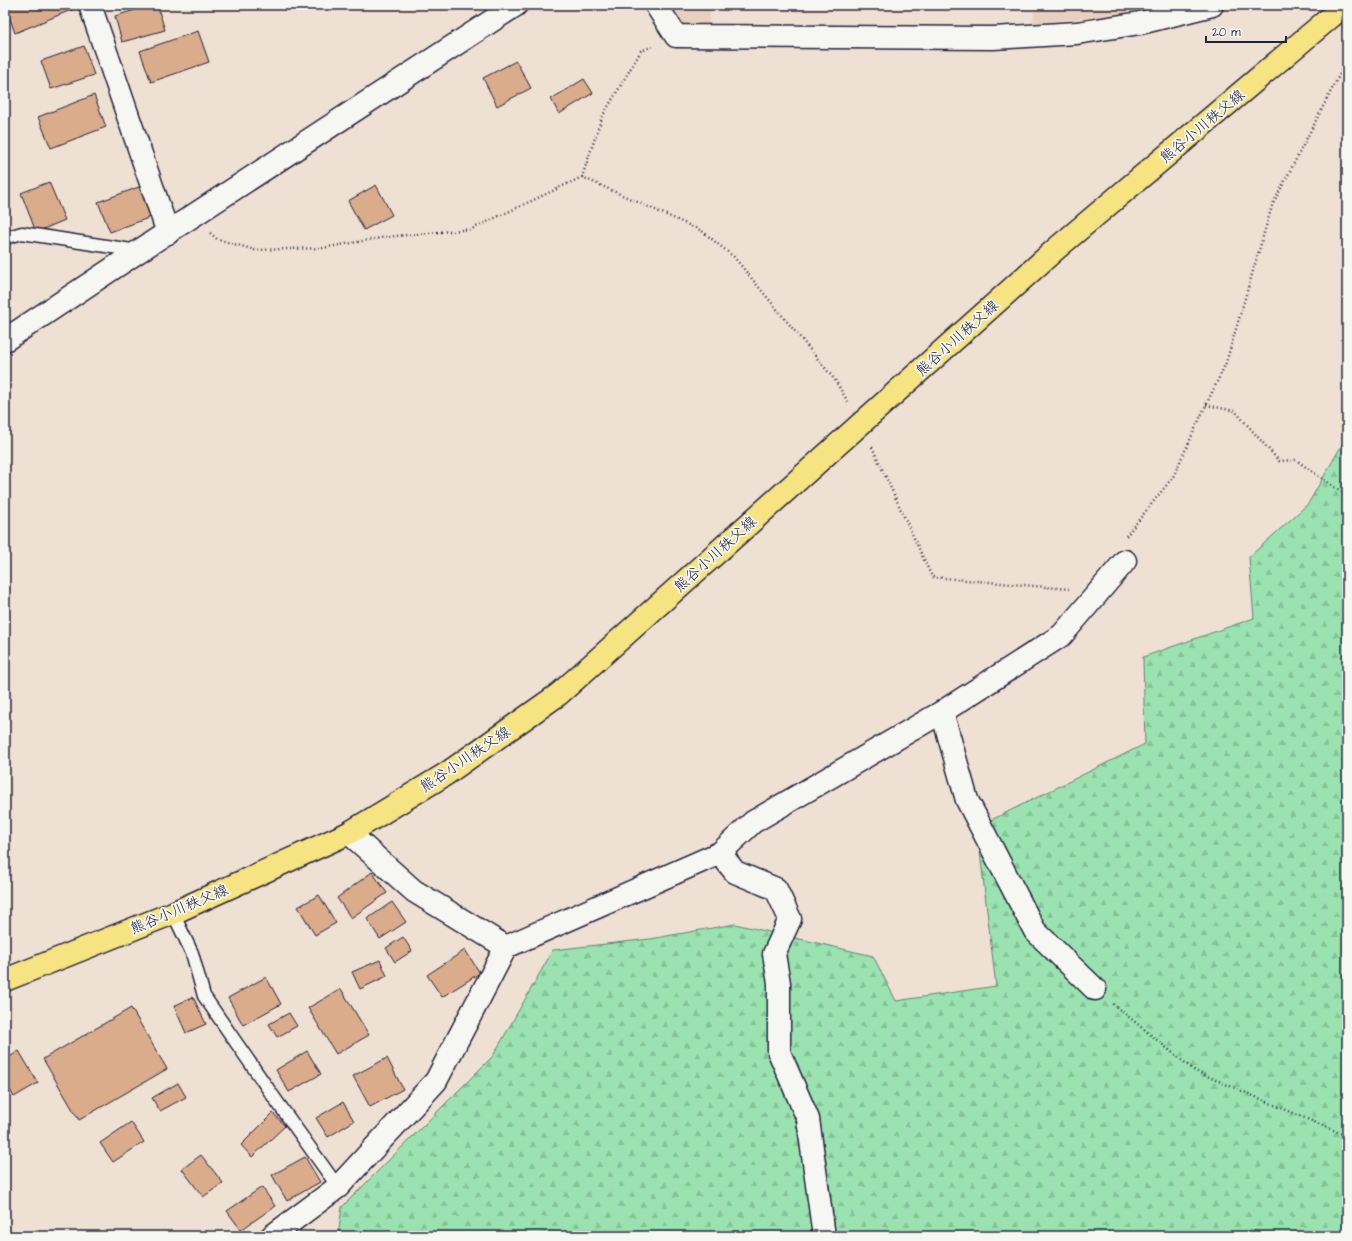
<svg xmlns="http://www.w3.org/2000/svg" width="1352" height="1241" font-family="'Architects Daughter','Klee One',sans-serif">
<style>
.built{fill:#e8d0be}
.forest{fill:url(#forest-firs);stroke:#5e8276}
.building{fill:#daac8c;stroke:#22223b}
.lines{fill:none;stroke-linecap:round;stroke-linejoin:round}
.lane-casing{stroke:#22223b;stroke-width:15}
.street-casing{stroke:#22223b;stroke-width:25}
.secondary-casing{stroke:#22223b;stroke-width:25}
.primary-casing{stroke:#22223b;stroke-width:25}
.path{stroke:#22223b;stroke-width:2.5;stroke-dasharray:1 3;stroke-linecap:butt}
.lane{stroke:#f6f6f2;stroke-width:12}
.street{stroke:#f6f6f2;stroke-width:22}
.secondary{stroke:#f6f6f2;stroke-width:22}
.primary{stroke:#f6e381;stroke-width:22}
.labels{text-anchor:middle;stroke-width:3.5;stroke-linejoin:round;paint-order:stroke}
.street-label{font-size:15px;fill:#22223b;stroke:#f6f6f2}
</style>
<defs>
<pattern id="forest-firs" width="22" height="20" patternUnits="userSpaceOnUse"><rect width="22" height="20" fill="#9ae3b1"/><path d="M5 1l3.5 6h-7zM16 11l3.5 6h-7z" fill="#84c299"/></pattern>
</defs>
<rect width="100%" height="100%" fill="#eee0d3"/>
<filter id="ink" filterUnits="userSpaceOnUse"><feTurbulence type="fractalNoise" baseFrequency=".025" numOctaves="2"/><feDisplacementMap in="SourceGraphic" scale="8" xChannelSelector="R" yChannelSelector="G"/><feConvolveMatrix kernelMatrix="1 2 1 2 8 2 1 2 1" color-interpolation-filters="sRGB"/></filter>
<g filter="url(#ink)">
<path class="built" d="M 666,5 L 711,5 L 708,30 L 680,28 Z
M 1035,5 L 1154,5 L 1118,15 L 1033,23 Z"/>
<path class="forest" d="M 1347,436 L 1347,1236 L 338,1236 L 342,1207 L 493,1056 L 553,950 L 650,939 L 735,924 L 873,956 L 896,1001 L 996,986 L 977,827 L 1145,744 L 1143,657 L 1254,618 L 1249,557 L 1308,504 Z"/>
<path class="building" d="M 5,5 L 75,5 L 76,8 L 15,33 Z
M 152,5 L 157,5 L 165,30 L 122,42 L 115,16 Z
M 198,31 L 209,62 L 151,82 L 140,51 Z
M 84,46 L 94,75 L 51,89 L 41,61 Z
M 516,61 L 531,88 L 497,106 L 483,78 Z
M 584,79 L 593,93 L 559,114 L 551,99 Z
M 94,95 L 106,127 L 51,148 L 38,117 Z
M 49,182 L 65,220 L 36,232 L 21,193 Z
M 376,185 L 392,215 L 364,230 L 348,201 Z
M 139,187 L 151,217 L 110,232 L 98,202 Z
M 372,872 L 387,893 L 351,918 L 337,898 Z
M 319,895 L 336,923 L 315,935 L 298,907 Z
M 392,902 L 406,922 L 380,939 L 367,919 Z
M 403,937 L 412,951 L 395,962 L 386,948 Z
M 465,950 L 480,973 L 442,997 L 427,975 Z
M 380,960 L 387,976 L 360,989 L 352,972 Z
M 266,977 L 281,1004 L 243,1025 L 228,998 Z
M 341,989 L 369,1035 L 336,1054 L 308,1008 Z
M 193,997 L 206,1024 L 186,1033 L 174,1006 Z
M 131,1008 L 167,1069 L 79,1120 L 43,1059 Z
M 289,1013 L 297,1026 L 277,1037 L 269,1024 Z
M 19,1051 L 38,1083 L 14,1097 L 5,1081 L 5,1060 Z
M 307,1051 L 321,1074 L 289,1092 L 276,1070 Z
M 387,1058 L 403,1089 L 370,1107 L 353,1076 Z
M 178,1083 L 186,1097 L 160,1111 L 152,1098 Z
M 343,1102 L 354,1121 L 328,1137 L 316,1118 Z
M 273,1113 L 285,1126 L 252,1157 L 241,1145 Z
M 131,1122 L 144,1142 L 113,1162 L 100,1143 Z
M 201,1155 L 223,1183 L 203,1197 L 182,1169 Z
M 305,1157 L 320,1182 L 287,1201 L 272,1175 Z
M 262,1187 L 275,1206 L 241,1230 L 227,1211 Z"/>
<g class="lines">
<g class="lane-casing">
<path id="lane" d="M 5,238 L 22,233 L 138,251
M 173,913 L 192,953 L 204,996 L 273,1096 L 338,1187"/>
</g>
<g class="street-casing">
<path id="street" d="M 90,5 L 168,233
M 656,5 L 676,36 L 993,38 L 1077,33 L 1140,23 L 1212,5
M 942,712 L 967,800 L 1035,931 L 1095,989
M 349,833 L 414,891 L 506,947
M 720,853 L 735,872 L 776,889 L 790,919 L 774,954 L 779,983 L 779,1052 L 808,1119 L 824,1236
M 272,1236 L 338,1187 L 436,1081 L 506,947 L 720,853 L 753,822 L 942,712 L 1062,635 L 1125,561"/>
</g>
<g class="secondary-casing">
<path id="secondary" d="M 5,340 L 139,251 L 516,5"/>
</g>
<g class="primary-casing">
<path id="primary" d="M 5,980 L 173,913 L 349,833 L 446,774 L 559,694 L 1057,248 L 1345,5"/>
</g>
<path class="path" d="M 582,177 L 702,231 L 734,257 L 835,380 L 848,402
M 210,233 L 217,239 L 255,250 L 323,248 L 386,237 L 472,229 L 582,177 L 602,117 L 641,51 L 653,46
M 1206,405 L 1235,411 L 1279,461 L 1296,460 L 1347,496
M 872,447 L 932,577 L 1069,589
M 1126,536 L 1173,477 L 1206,405 L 1226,363 L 1272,206 L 1347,60
M 1113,1004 L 1195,1071 L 1347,1136"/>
<use href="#lane" class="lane"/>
<use href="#street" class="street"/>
<use href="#secondary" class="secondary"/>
<use href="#primary" class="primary"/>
</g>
</g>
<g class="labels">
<g class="street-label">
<text transform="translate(1202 126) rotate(-40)" y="5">熊谷小川秩父線</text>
<text transform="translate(957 338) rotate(-42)" y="5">熊谷小川秩父線</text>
<text transform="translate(715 554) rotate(-42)" y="5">熊谷小川秩父線</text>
<text transform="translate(465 759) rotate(-34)" y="5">熊谷小川秩父線</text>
<text transform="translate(179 909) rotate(-23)" y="5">熊谷小川秩父線</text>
</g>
</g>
<rect width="1352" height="1241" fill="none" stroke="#f6f6f2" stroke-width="20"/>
<rect x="10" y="10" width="1332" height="1221" fill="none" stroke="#22223b" stroke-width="1.5" filter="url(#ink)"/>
<path d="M1206 36v6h80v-6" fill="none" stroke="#22223b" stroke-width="2"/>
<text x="1212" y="36" font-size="12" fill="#22223b" stroke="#f6f6f2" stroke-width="3" paint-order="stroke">20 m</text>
</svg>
